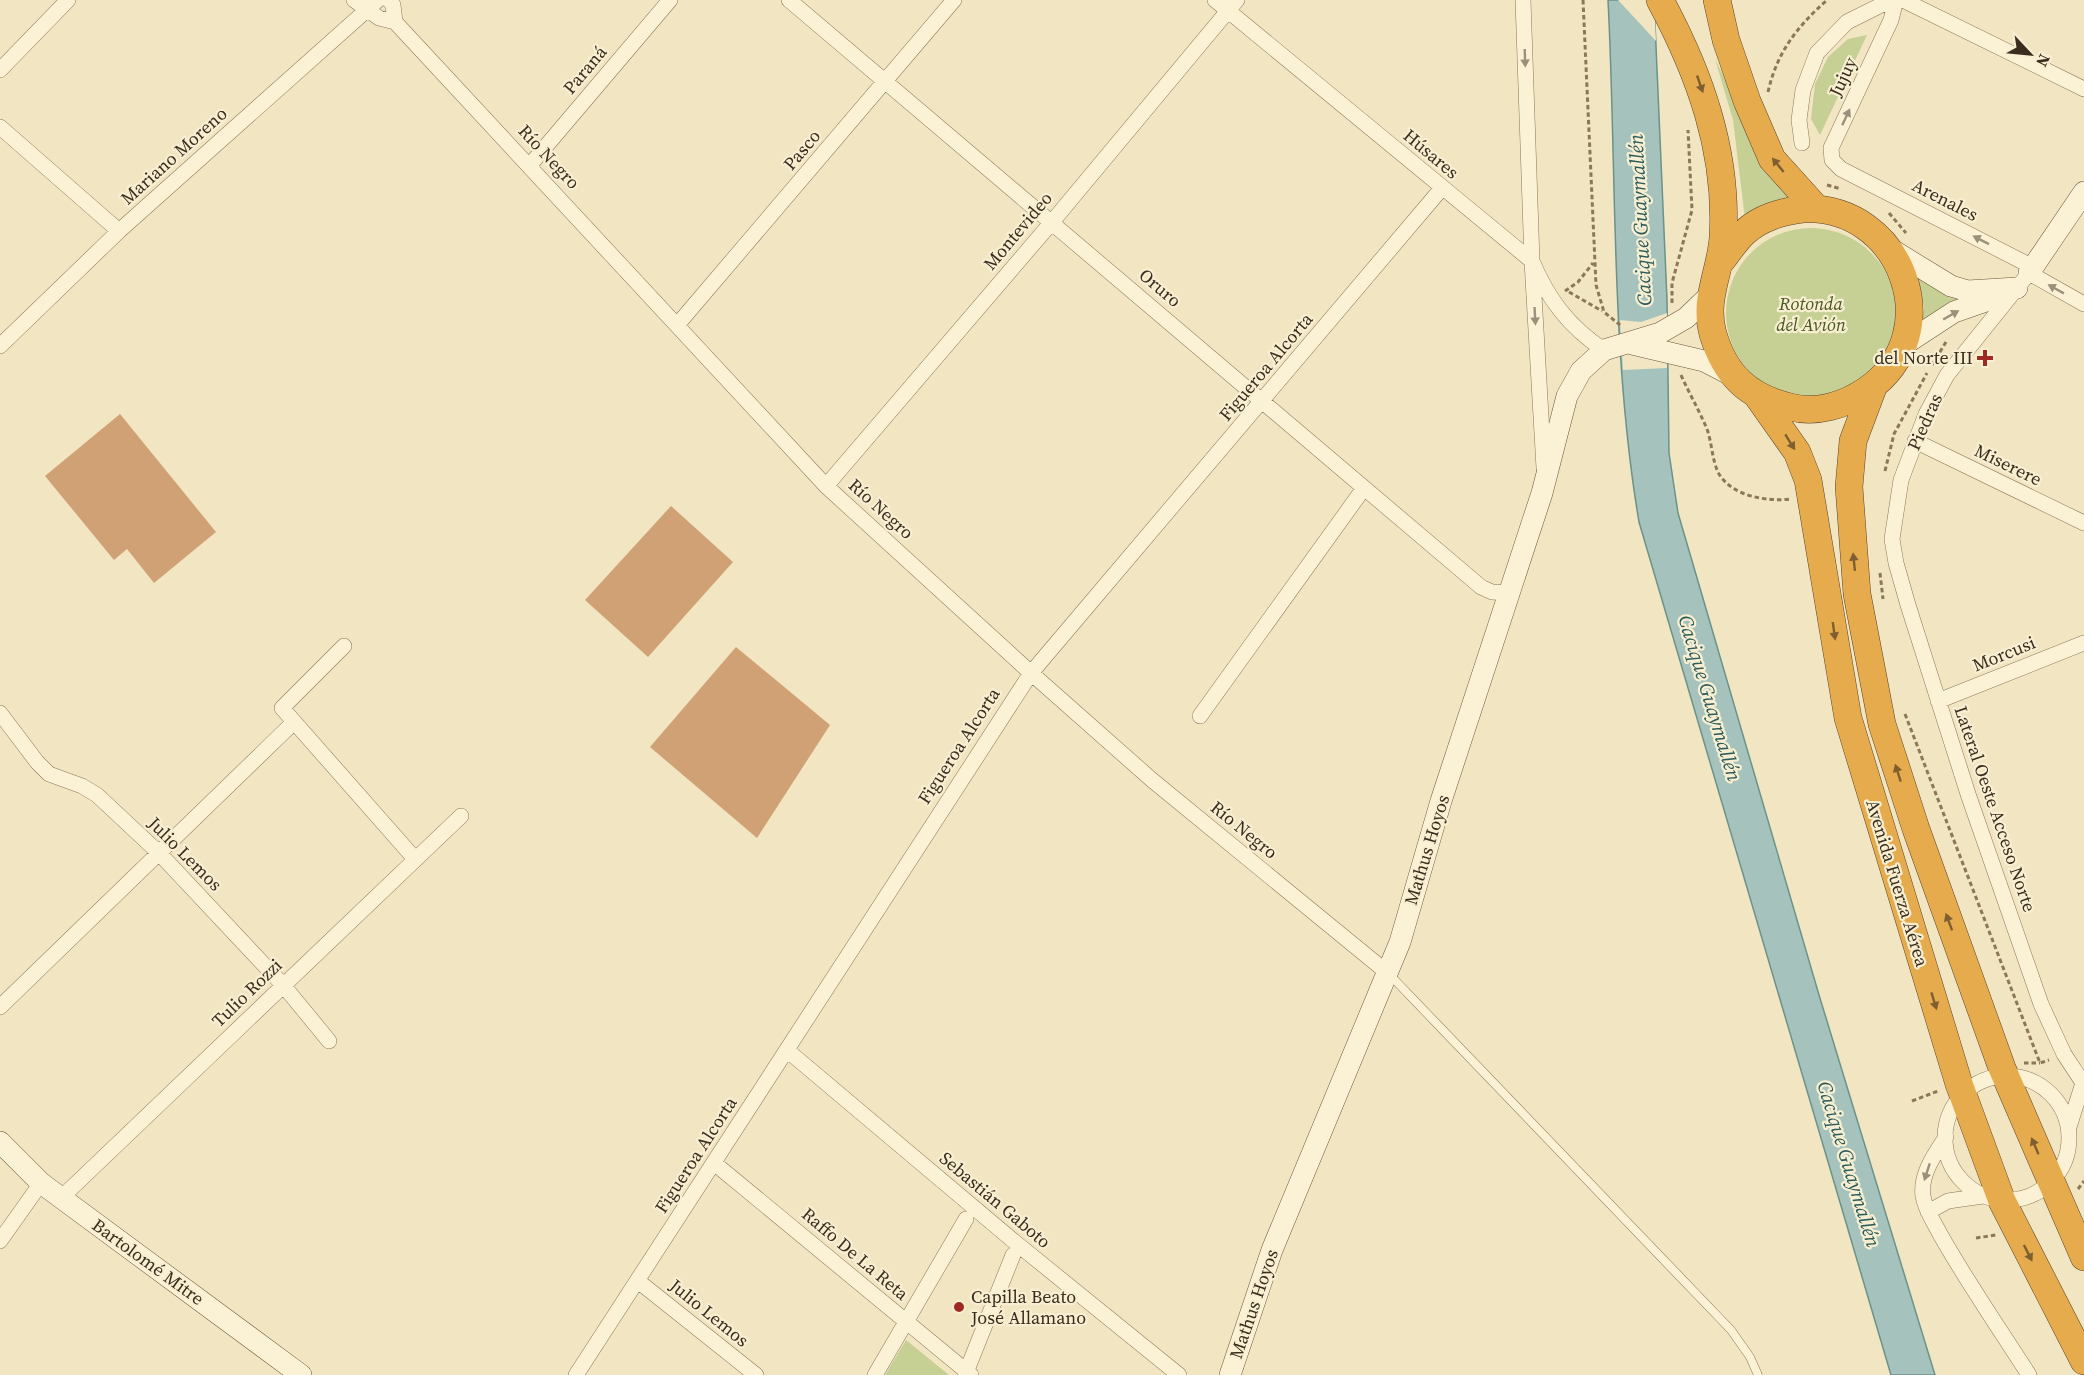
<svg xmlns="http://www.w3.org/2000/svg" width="2084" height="1375" font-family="'Source Serif 4',serif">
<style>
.green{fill:#c6d095}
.water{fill:#a5c3bc;stroke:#6b928b;stroke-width:1.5}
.pier{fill:#f1e5c2}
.building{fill:#d1a176}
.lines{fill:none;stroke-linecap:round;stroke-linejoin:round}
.lane-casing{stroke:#8c7758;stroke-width:9}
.street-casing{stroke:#8c7758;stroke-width:16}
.secondary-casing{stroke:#6e573b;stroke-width:22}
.highway-casing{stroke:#5a442c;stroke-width:28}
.path{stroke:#8c7758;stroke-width:3;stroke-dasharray:4.5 3;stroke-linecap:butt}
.lane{stroke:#fbf2d6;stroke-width:8}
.street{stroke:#fbf2d6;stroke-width:15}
.secondary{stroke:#fbf2d6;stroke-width:21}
.highway{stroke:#e5ab4d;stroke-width:27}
.oneway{fill:#9b907a}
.oneway2{fill:#7f5f30}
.poi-dot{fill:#9f2a24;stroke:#f8efd2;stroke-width:2}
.labels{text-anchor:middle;stroke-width:4.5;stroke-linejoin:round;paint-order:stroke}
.street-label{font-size:18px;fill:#3b2d1d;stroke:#f8efd2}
.park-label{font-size:18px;font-style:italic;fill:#485922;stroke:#f8efd2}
.poi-label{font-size:18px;fill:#3b2d1d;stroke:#f8efd2;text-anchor:end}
.water-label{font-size:20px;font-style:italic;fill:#2b5c5b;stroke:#f8efd2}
</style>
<rect width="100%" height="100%" fill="#f1e5c2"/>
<path class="green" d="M 1867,35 L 1820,135 L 1811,119 L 1815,84 L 1828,57 L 1848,39 Z
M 1715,59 L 1766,163 L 1796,200 L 1745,219 L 1733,120 Z
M1726 313a85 85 0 1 1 170 0a85 85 0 1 1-170 0Z
M 1916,272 L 1962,299 L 1922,327 L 1924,308 Z
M 906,1340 L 949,1375 L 885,1375 Z"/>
<path class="water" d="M 1608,0 L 1654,0 L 1667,300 L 1669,453 L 1678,513 L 1819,995 L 1935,1375 L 1891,1375 L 1639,522 C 1610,350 1617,173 1608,0 Z"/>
<path class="pier" d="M 1618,0 L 1654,0 L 1656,41 Z
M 1667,313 L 1667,368 L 1623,370 L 1620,320 L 1641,322 Z"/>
<path class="building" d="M 120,414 L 216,532 L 154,583 L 127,549 L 114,560 L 45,476 Z
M 671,506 L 733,562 L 648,657 L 585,600 Z
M 736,647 L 830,725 L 757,838 L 650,747 Z"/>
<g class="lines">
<g class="lane-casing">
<path id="lane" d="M 1390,975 L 1731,1330 L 1750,1357 L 1758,1375"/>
</g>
<g class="street-casing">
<path id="street" d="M 354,0 L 379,18 L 395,22
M 389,0 L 393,5 L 395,22 L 826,486 L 1031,673 L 1152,780 L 1389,974
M 789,0 L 1481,587 L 1492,592 L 1511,593
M 1215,0 L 1532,261 C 1548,299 1569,327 1604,350
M 1523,0 L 1532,261 L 1544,468
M 1896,0 L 1891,20 L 1831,148 L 1832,160 L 1841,169 L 2033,267
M 1903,0 L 2084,89
M 0,70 L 68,0
M 0,127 L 119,231
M 1802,143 L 1799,120 L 1803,90 L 1817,53 L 1847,22 L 1891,0
M 530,165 L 670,0
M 678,324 L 954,0
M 0,346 L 119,231 L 378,0
M 1915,441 L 2084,523
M 826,486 L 1052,222 L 1237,0
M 344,646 L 282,708 L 415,859
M 1938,701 L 2084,643
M 0,713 L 37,762 L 49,774 L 82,786 L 97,795 L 159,853 L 283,985 L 329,1041
M 1200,716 L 1364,488
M 0,1007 L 294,722
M 788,1051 L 1016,1243 L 1179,1375
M1945 1138a62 62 0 1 1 124 0a62 62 0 1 1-124 0Z
M 2083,1083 L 2064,1054 L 2041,1004 L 1968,794 L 1908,605 L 1896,563 L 1892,539 L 1901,480 L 1926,414 L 1947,375 L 2029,273 L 2084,304
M 2069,1127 L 2083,1083
M 1946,1137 C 1935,1154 1920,1174 1923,1196 C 1925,1210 1934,1222 1940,1234 C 1967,1282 1999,1328 2029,1375
M 714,1163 L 971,1375
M 61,1198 L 461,816
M 1928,1212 L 1948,1201 L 1983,1196
M 0,1241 L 41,1183
M 638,1281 L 756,1375
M 576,1375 L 1031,673 L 1442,188
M 875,1375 L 966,1219
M 965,1375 L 1013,1255"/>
</g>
<g class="secondary-casing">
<path id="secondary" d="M 1889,248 L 1951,286 L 1968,291 L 2017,288
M 2029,273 L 2084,192
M 1632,344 L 1704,361 L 1731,375
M 1902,346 L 1954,312 L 1997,297
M 0,1142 L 41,1183 L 301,1375
M 1230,1375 L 1272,1250 L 1400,942 L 1441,801 L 1542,493 L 1567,396 L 1581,371 L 1604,350 L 1660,333 L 1686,318 L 1709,296"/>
</g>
<g class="highway-casing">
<path id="highway" d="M 1660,0 C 1700,74 1728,152 1723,237 C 1721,271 1703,299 1713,334 C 1725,375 1748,397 1790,407 C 1817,414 1845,405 1867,390 C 1950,333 1901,204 1803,209 C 1783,211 1760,218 1745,232 C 1736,240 1729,251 1722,260
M 1717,0 L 1726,40 L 1747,101 L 1772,159 L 1817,209
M 1874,385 L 1853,441 L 1849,487 L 1857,594 L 1882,724 L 1916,829 L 2002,1068 L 2084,1257
M 1756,394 L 1797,452 L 1808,480 L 1848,718 L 1959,1084 L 2002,1201 L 2084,1361"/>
</g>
<path class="path" d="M 1583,0 L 1596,285 L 1604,312 L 1620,325
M 1768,92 C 1777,52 1797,27 1827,0
M 1827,185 L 1841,189
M 1889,213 L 1906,233
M 1565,291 L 1578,282 L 1593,263
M 1569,292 L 1602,311
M 1672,303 L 1672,283 L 1692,210 L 1688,130
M 1932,365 L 1946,342
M 1681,375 C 1689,393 1699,410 1707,429 C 1712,443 1712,461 1719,474 C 1732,496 1767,502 1790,499
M 1885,471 L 1894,434 L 1927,373
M 1880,573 L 1883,599
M 1905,714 L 2040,1063 L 2049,1060
M 2024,1063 L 2040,1063
M 1912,1101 L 1938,1091
M 2078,1189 L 2084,1181
M 1976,1238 L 1996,1235"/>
<use href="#lane" class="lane"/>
<use href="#street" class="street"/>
<use href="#secondary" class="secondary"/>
<use href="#highway" class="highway"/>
</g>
<defs><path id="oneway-solid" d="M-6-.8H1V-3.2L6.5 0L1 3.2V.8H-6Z" transform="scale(1.5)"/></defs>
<g class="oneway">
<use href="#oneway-solid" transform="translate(1525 58) rotate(88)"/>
<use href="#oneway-solid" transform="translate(1846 117) rotate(-65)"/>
<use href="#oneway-solid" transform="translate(1981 240) rotate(-153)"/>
<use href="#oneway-solid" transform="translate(2056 289) rotate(-151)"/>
<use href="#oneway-solid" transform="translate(1951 315) rotate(-30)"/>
<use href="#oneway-solid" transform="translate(1535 316) rotate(87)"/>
<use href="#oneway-solid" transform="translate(1927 1172) rotate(108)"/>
</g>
<g class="oneway2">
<use href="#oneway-solid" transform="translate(1700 84) rotate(71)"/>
<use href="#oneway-solid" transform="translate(1778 165) rotate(-129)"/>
<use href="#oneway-solid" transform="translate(1790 442) rotate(58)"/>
<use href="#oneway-solid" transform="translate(1854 562) rotate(-96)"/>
<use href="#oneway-solid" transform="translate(1834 631) rotate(82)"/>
<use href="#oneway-solid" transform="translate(1898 773) rotate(-108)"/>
<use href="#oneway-solid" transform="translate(1949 922) rotate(-110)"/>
<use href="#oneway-solid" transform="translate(1934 1001) rotate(73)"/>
<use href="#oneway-solid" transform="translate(2035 1146) rotate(-113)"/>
<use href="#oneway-solid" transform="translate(2028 1253) rotate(63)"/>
</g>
<g class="poi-dot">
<path d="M1982 349h6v6h6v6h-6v6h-6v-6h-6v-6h6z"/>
<circle cx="959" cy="1307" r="6"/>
</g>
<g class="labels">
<g class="street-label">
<text transform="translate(585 70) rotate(-50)" y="6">Paraná</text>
<text transform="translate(1843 77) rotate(-65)" y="6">Jujuy</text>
<text transform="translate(802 150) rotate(-50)" y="6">Pasco</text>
<text transform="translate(1431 154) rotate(40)" y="6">Húsares</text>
<text transform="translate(174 156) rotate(-42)" y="6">Mariano Moreno</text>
<text transform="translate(549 157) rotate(47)" y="6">Río Negro</text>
<text transform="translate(1945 200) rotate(27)" y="6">Arenales</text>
<text transform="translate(1018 231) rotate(-50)" y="6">Montevideo</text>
<text transform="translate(1160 288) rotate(40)" y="6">Oruro</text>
<text transform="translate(1266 367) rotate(-50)" y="6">Figueroa Alcorta</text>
<text transform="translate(1925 422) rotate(-66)" y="6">Piedras</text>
<text transform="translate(2008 465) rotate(26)" y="6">Miserere</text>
<text transform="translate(881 509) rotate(42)" y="6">Río Negro</text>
<text transform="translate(2004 654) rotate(-22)" y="6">Morcusi</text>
<text transform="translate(959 746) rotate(-57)" y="6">Figueroa Alcorta</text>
<text transform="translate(1995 809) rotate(71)" y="6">Lateral Oeste Acceso Norte</text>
<text transform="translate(1244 830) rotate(39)" y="6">Río Negro</text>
<text transform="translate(1427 850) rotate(-73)" y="6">Mathus Hoyos</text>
<text transform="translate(185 854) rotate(45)" y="6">Julio Lemos</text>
<text transform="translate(1897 883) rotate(73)" y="6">Avenida Fuerza Aérea</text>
<text transform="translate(247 993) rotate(-44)" y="6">Tulio Rozzi</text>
<text transform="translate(696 1155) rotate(-57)" y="6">Figueroa Alcorta</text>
<text transform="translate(995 1200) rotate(40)" y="6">Sebastián Gaboto</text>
<text transform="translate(855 1254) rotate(40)" y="6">Raffo De La Reta</text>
<text transform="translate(148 1262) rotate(36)" y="6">Bartolomé Mitre</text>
<text transform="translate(1254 1304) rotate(-71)" y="6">Mathus Hoyos</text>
<text transform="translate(709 1313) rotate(39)" y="6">Julio Lemos</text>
</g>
<g class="park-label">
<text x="1811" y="310">Rotonda<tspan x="1811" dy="21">del Avión</tspan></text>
</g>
<g class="poi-label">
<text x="1973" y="364">del Norte III</text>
<text x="971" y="1303" text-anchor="start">Capilla Beato<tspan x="971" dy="21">José Allamano</tspan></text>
</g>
<g class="water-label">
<text transform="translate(1640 220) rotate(-93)" y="7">Cacique Guaymallén</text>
<text transform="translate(1710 698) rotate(73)" y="7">Cacique Guaymallén</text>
<text transform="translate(1849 1164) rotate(73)" y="7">Cacique Guaymallén</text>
</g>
</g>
<g transform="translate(2030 54) rotate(116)" stroke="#f8efd2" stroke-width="4.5" paint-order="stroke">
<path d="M0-4.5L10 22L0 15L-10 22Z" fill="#3b2d1d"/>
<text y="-9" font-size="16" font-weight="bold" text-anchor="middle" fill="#3b2d1d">N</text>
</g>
</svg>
